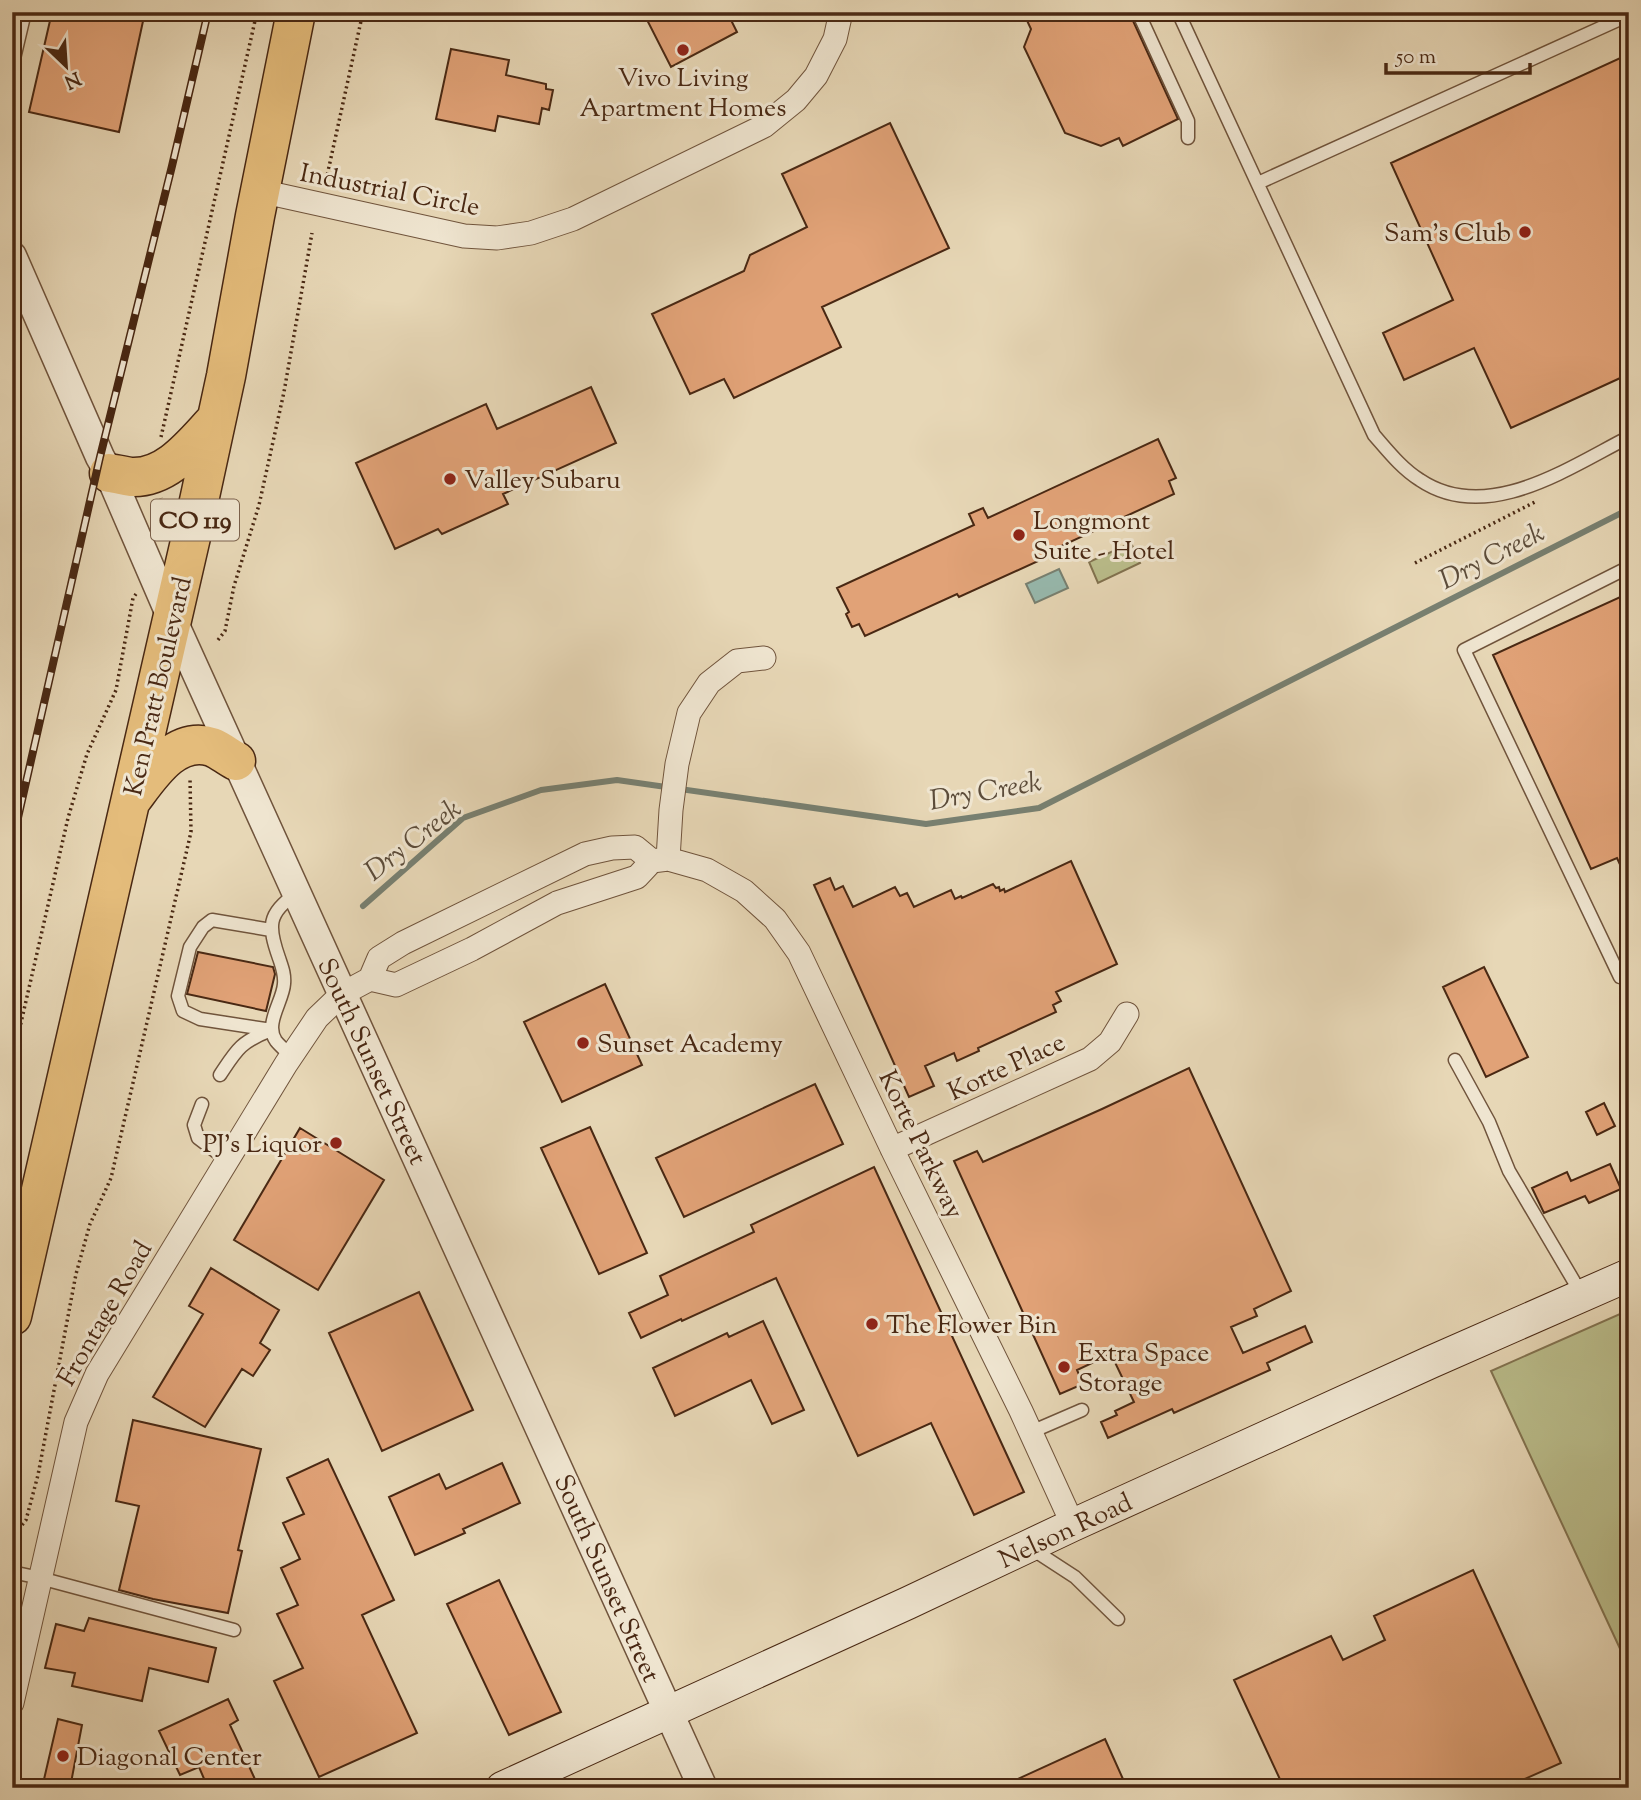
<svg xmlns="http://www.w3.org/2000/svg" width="1641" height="1800" font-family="'Sorts Mill Goudy',serif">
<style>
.green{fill:#babd8b;stroke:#82724f;stroke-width:2}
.water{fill:#97baaf;stroke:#788071;stroke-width:2}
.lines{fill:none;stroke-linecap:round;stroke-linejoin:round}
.stream{stroke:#788071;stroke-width:6}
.building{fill:#e1a277;stroke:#492813;stroke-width:2}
.service-casing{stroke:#70543c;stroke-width:15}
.minor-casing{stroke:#70543c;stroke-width:25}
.tertiary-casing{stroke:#70543c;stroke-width:31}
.secondary-casing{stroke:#492813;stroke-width:34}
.trunk-casing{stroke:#492813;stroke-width:41}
.path{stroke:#492813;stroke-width:3.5;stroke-dasharray:2 3.5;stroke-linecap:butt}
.service{stroke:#efe5d0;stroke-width:12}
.minor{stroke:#efe5d0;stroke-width:23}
.tertiary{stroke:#efe5d0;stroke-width:28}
.secondary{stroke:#efe5d0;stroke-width:32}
.trunk{stroke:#e4bc7b;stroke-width:38}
.rail-casing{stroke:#492813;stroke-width:8}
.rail{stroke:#efe5d0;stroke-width:5;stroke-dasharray:16;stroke-linecap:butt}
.poi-dot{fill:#8f2418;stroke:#efe5d0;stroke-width:2.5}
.labels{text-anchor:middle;stroke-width:6;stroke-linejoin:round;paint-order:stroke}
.shield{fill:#efe5d0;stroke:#7b614c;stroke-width:2}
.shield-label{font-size:24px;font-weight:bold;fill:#492813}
.poi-label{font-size:26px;fill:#492813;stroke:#efe5d0;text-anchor:start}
.street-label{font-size:26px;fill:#492813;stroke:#efe5d0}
.water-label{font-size:28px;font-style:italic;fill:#5c4c3a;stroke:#efe5d0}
</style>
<rect width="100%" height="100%" fill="#e7d7b6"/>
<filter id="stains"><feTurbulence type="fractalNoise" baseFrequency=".00286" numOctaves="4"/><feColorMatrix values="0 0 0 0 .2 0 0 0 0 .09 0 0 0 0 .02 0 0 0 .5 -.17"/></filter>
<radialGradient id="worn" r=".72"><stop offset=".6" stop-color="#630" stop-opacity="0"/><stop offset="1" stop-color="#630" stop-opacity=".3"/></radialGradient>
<path class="green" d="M 1131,543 L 1140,563 L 1098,583 L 1089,562 Z
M 1629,1310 L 1629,1668 L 1491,1371 Z"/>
<path class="water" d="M 1059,569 L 1068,588 L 1035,603 L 1026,584 Z"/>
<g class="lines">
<path class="stream" d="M 363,906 L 463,818 L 541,790 L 617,780 L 926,824 L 1039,808 L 1629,509"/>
</g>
<path class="building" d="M 52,12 L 145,12 L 119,132 L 29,112 Z
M 643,12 L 727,12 L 737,32 L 671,67 Z
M 1023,12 L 1129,12 L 1178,119 L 1123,146 L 1119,138 L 1101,146 L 1065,133 L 1024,47 L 1031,29 Z
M 451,49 L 509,60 L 506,75 L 546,84 L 546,89 L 553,90 L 549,110 L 542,108 L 539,124 L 498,116 L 495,131 L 436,119 Z
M 1629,54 L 1629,374 L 1511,428 L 1474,348 L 1404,380 L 1383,333 L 1453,300 L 1391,163 Z
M 890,123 L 949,248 L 822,307 L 841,347 L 734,398 L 724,379 L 690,394 L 652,314 L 744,271 L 750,255 L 807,227 L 782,174 Z
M 591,387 L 616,443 L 503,494 L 508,504 L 442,534 L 438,529 L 395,549 L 356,463 L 486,404 L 497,429 Z
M 1158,439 L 1176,478 L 1169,481 L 1174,494 L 1046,553 L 1047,557 L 959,597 L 957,594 L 865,636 L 859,624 L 852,627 L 846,614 L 849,612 L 837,588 L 974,525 L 969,514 L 983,508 L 988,518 Z
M 1629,593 L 1629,884 L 1617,858 L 1591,869 L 1493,655 Z
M 1071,861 L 1117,964 L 1056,992 L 1061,1001 L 1053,1005 L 1056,1012 L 978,1048 L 979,1051 L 957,1061 L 954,1053 L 925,1066 L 934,1086 L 909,1097 L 814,885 L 830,878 L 835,890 L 843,886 L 853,907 L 895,887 L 900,896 L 907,893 L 914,907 L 951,890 L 955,899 L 961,896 L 962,898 L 993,884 L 996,888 L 999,887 L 1000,891 L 1004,889 L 1005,892 Z
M 198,952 L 273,967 L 275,974 L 266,1011 L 187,994 Z
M 1484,967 L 1528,1057 L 1486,1077 L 1443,987 Z
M 605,984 L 642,1065 L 562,1102 L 524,1022 Z
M 1189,1068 L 1291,1291 L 1254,1309 L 1257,1316 L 1231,1327 L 1243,1353 L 1305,1326 L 1312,1342 L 1267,1363 L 1270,1370 L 1174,1413 L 1172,1409 L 1108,1438 L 1101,1422 L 1117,1415 L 1115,1411 L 1134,1402 L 1111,1354 L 1077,1370 L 1083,1384 L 1060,1394 L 954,1161 L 977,1151 L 983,1162 L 1102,1109 Z
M 815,1084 L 843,1144 L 684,1217 L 656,1158 Z
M 1604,1103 L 1615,1126 L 1597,1135 L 1586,1112 Z
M 590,1127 L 647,1253 L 599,1274 L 541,1148 Z
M 300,1128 L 384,1180 L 318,1290 L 234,1240 Z
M 1610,1164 L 1621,1189 L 1589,1203 L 1585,1196 L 1544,1213 L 1532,1188 L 1567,1172 L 1571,1181 Z
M 874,1167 L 1024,1492 L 974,1515 L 931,1423 L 858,1456 L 776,1278 L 682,1321 L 681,1319 L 641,1338 L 629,1313 L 668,1295 L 660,1276 L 754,1232 L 751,1225 Z
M 211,1268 L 279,1310 L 260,1343 L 270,1350 L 253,1376 L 242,1369 L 205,1427 L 153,1397 L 203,1314 L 189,1306 Z
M 419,1292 L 473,1410 L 382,1451 L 329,1333 Z
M 763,1321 L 804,1410 L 772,1424 L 751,1380 L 675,1416 L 653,1368 L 727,1333 L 729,1337 Z
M 133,1420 L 261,1449 L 238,1550 L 242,1551 L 228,1613 L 153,1599 L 119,1590 L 139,1506 L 116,1501 Z
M 328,1459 L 394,1600 L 362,1615 L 417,1733 L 319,1777 L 274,1681 L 303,1668 L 277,1614 L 298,1605 L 281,1568 L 300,1559 L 283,1523 L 304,1514 L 287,1478 Z
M 502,1463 L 520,1503 L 463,1529 L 465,1533 L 415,1555 L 389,1497 L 439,1474 L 446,1489 Z
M 1473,1570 L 1561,1763 L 1520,1781 L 1523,1788 L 1284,1788 L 1234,1680 L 1331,1636 L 1343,1660 L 1385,1640 L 1374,1616 Z
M 499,1580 L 561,1712 L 509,1735 L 447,1604 Z
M 89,1618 L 216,1648 L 208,1682 L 149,1668 L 142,1701 L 72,1686 L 75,1673 L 45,1668 L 56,1624 L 84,1631 Z
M 228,1699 L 238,1720 L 230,1725 L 259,1788 L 208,1788 L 199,1767 L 180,1775 L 159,1731 Z
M 58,1719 L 82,1725 L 70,1788 L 42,1788 Z
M 1105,1739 L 1127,1788 L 998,1788 Z"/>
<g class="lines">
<g class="service-casing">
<path id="service" d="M 1138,12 L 1188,121 L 1188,138
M 1178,12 L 1374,435 C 1388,451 1402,469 1420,480 C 1487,525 1568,468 1629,437
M 12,67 L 25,12
M 1258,183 L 1629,15
M 271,930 L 212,920 L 203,927 L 190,947 L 178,996 L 183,1011 L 200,1019 L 272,1030
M 1620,977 L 1464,650 L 1629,567
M 291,1056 C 286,1051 280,1046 276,1041 C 264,1024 283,1001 284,984 C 285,974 282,967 279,958 C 268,927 267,913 296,894
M 1455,1060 L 1489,1122 L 1509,1171 L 1582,1295
M 220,1075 C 236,1051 240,1042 269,1031
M 202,1104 L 194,1125 L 198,1138 L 227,1160
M 1031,1432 L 1082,1410
M 1032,1549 L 1075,1577 L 1118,1619
M 12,1572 L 40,1578 L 234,1630"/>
</g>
<g class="minor-casing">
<path id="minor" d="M 260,191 L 464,236 L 497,238 L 531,233 L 573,219 L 764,126 L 796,100 L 816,76 L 835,39 L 841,12
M 668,859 L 671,810 L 677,764 L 689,713 L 709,683 L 737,661 L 764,658
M 370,979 L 396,985 L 472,949 L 557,903 L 637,877 L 652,861 L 668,859 L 707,870 L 744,891 L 775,919 L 799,953 L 894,1153 L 1021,1411 L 1073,1525
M 892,1149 L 1090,1059 L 1110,1042 L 1127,1014
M 12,1703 L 76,1422 L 97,1374 L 286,1064 L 317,1018 L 342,994 L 370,979 L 379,958 L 403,943 L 585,854 L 612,848 L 635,847 L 652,861"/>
</g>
<g class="tertiary-casing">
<path id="tertiary" d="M 12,256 L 100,457 L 109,473 L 173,621 L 703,1788"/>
</g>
<g class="secondary-casing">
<path id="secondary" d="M 502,1788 L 908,1603 L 1073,1525 L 1431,1362 L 1629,1275"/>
</g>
<g class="trunk-casing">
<path id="trunk" d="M 109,473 C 117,474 124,476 131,477 C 168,479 194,443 216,420
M 133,798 C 151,774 176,735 212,747 C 220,750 228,757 236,761
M 12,1316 L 194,524 L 226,376 L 255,216 L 296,12"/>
</g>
<path class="path" d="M 325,185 L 363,12
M 161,437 L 257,12
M 159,525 L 163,514 L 161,498
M 1415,563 L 1535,502
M 218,640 L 225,631 L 234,586 L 259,505 L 284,392 L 312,233
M 12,1062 L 68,818 L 87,754 L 116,690 L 133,598 L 136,594
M 12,1538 L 26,1520 L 38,1475 L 76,1274 L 90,1224 L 111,1178 L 191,832 L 190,778"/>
<use href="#service" class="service"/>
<use href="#minor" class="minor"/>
<use href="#tertiary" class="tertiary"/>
<use href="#secondary" class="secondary"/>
<use href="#trunk" class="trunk"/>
<g class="rail-casing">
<path id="rail" d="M 12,844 L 100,457 L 172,166 L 208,12"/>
</g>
<use href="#rail" class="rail"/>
</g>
<g class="poi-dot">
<circle cx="683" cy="50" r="7"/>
<circle cx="1525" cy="232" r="7"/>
<circle cx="450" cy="479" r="7"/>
<circle cx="1019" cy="535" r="7"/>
<circle cx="583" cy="1043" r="7"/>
<circle cx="336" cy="1143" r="7"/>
<circle cx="872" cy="1324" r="7"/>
<circle cx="1064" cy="1367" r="7"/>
<circle cx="63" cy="1756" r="7"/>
</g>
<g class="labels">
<rect class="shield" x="151" y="499.5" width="88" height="41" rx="5"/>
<g class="shield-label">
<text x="195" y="528">CO 119</text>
</g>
<g class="poi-label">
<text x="683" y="86" text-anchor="middle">Vivo Living<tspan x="683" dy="30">Apartment Homes</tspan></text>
<text x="1511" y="241" text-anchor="end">Sam's Club</text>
<text x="464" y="488">Valley Subaru</text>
<text x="1033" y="529">Longmont<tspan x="1033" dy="30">Suite - Hotel</tspan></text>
<text x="597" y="1052">Sunset Academy</text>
<text x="322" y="1152" text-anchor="end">PJ's Liquor</text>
<text x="886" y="1333">The Flower Bin</text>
<text x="1078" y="1361">Extra Space<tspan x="1078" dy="30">Storage</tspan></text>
<text x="77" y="1765">Diagonal Center</text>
</g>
<g class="street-label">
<text transform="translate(390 189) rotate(11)" y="9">Industrial Circle</text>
<text transform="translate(157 686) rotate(-77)" y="9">Ken Pratt Boulevard</text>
<text transform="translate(373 1061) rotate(65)" y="9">South Sunset Street</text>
<text transform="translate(1006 1066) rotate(-25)" y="9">Korte Place</text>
<text transform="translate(922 1144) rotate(64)" y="9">Korte Parkway</text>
<text transform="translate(104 1313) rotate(-60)" y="9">Frontage Road</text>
<text transform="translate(1065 1530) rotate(-25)" y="9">Nelson Road</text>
<text transform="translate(608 1578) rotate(66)" y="9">South Sunset Street</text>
</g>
<g class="water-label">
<text transform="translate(1491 555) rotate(-27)" y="10">Dry Creek</text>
<text transform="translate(985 790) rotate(-10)" y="10">Dry Creek</text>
<text transform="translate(412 839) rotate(-38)" y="10">Dry Creek</text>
</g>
</g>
<rect width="1641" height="1800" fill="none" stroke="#e7d7b6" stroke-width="42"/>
<rect x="14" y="14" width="1613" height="1772" fill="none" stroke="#492813" stroke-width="3.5"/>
<rect x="21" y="21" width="1599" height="1758" fill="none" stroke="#492813" stroke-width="2"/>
<g transform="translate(66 66) rotate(155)" stroke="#efe5d0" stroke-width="5" paint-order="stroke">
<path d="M0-5L12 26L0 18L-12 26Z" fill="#492813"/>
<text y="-10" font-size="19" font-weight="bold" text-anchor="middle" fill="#492813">N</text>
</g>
<path d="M1386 63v10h144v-10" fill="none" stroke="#492813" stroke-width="3.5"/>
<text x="1396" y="63" font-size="21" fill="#492813" stroke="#efe5d0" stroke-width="5" paint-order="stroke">50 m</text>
<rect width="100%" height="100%" filter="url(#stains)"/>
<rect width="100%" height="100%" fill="url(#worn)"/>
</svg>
